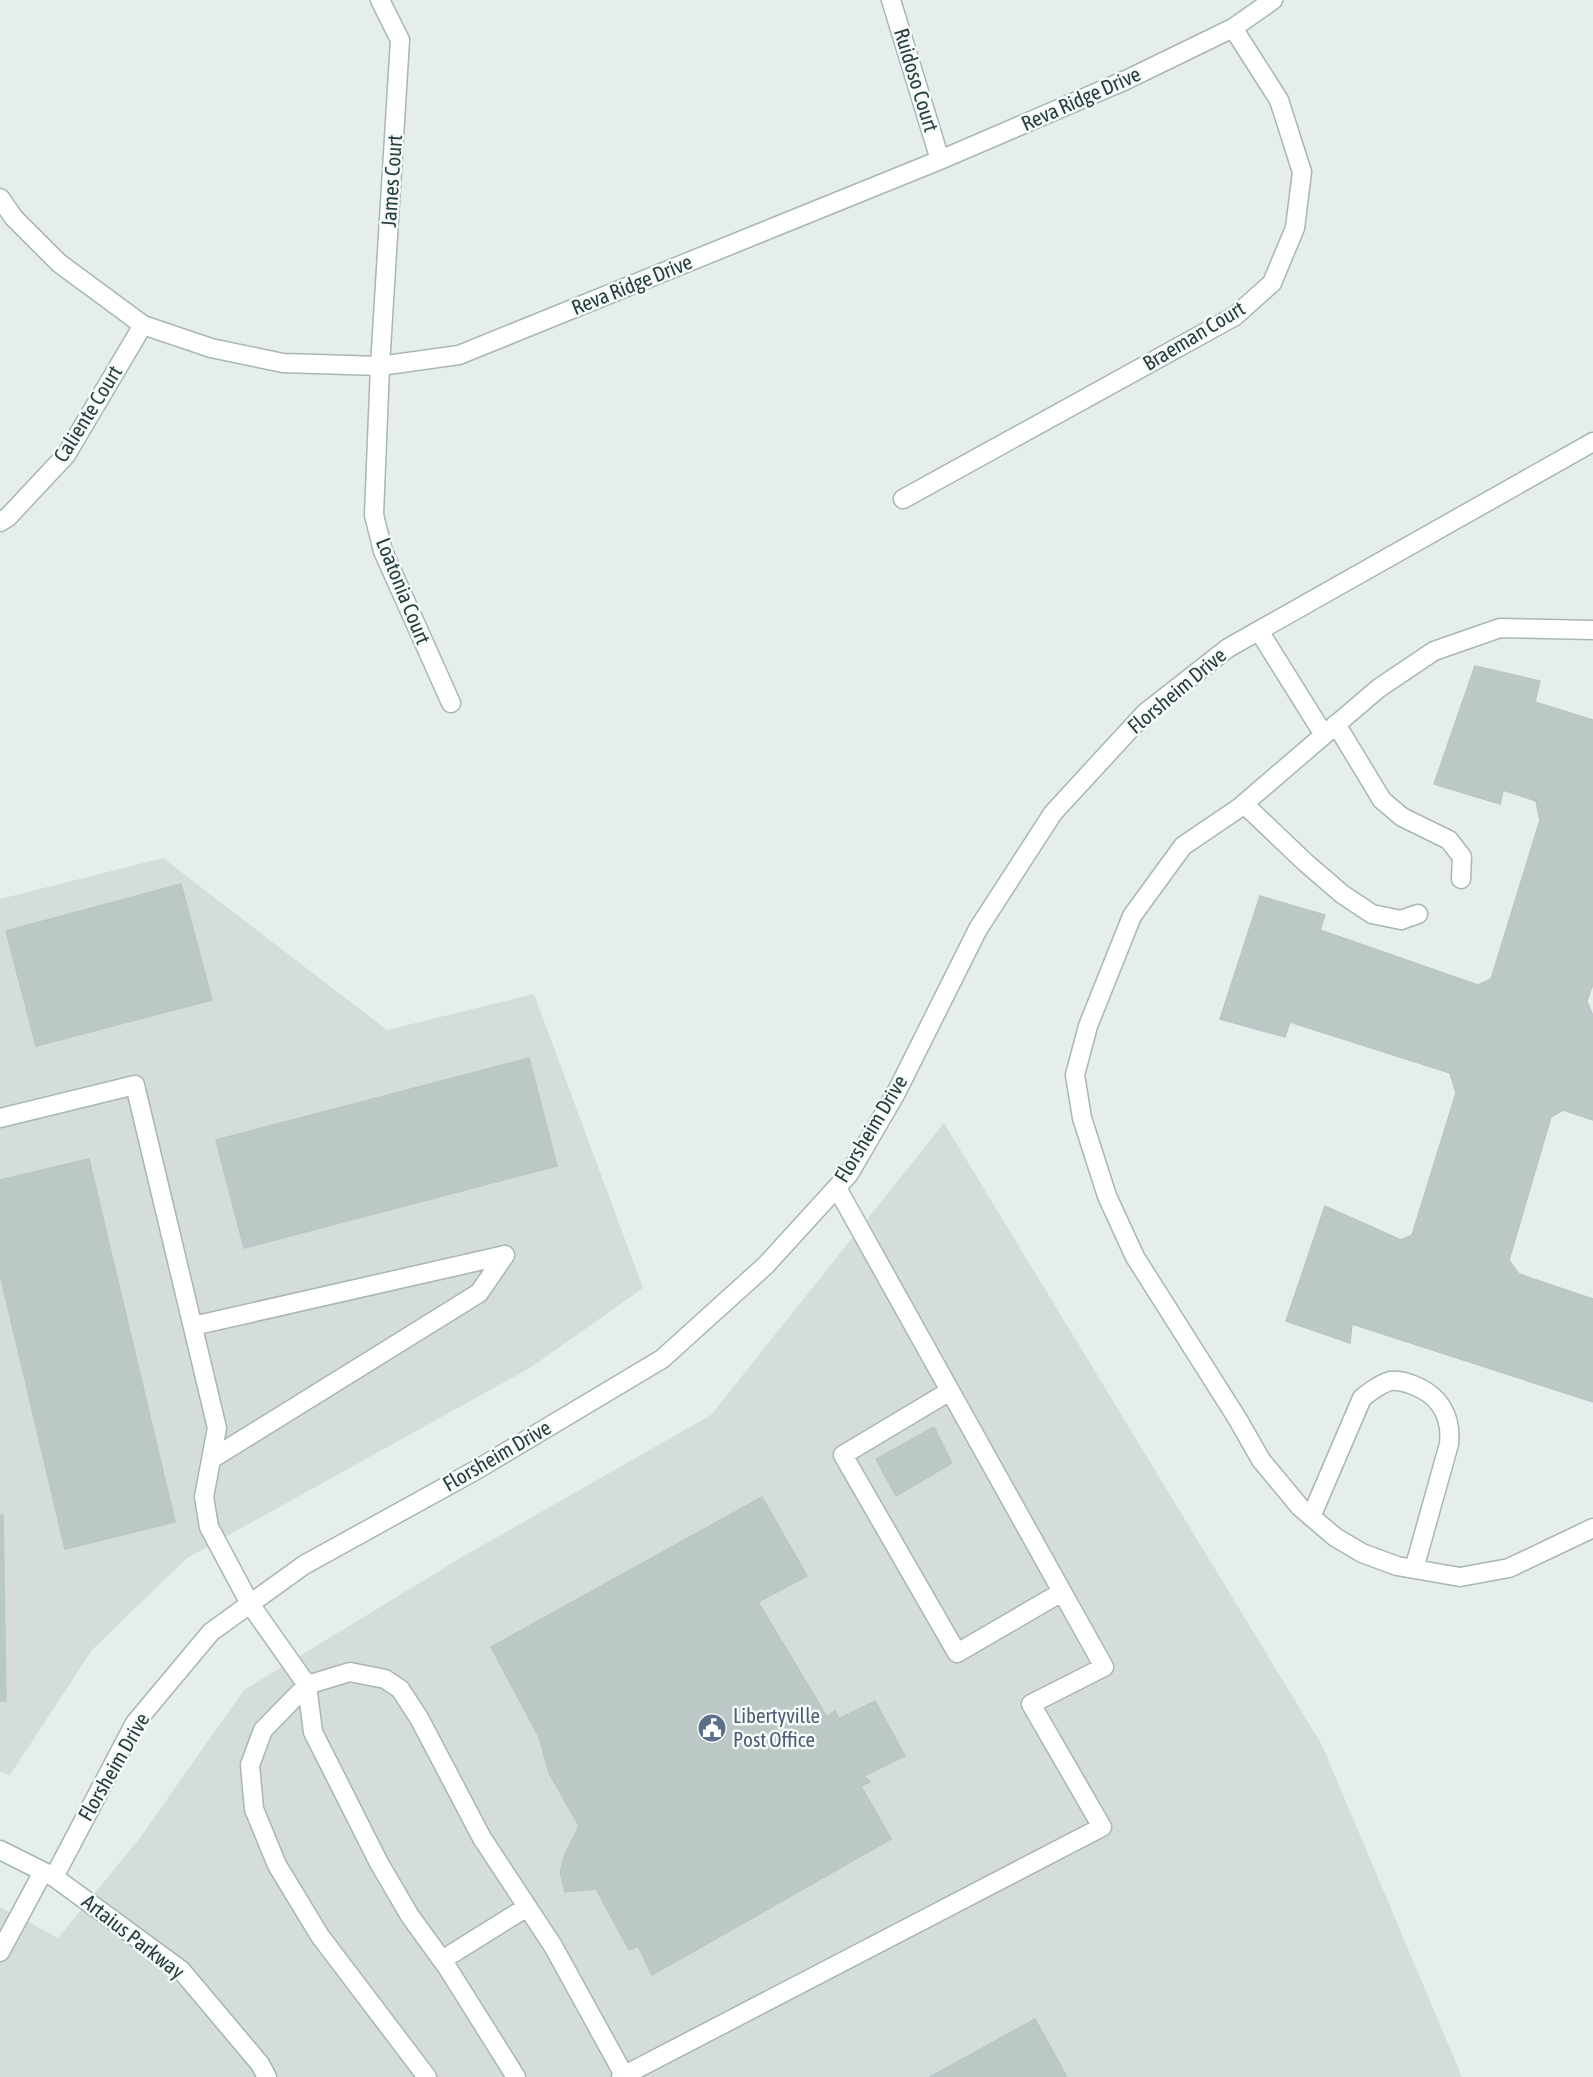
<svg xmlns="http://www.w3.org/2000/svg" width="1593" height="2077" font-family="'Asap Condensed',sans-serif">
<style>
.built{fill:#d4dddb}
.building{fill:#bbc8c6;stroke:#b8c7c5;stroke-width:1.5}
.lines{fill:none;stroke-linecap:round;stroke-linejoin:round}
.lane-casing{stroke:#a8b6b4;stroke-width:21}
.street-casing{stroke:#a8b6b4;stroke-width:21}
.secondary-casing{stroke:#a1b6b4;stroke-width:21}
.lane{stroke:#fff;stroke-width:18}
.street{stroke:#fff;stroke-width:18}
.secondary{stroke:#fff;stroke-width:18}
.labels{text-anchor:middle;stroke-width:5;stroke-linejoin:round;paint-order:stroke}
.street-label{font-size:21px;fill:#253f3e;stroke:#f6faf9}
.service-label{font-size:21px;fill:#4e5e75;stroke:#f6faf9;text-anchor:start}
</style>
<rect width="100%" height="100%" fill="#e5eeec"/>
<path class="built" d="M 163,858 L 387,1030 L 534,994 L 643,1288 L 530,1368 L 187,1558 L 92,1650 L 10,1775 L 0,1772 L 0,899 Z
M 944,1123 L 1322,1745 L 1462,2077 L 0,2077 L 0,1907 L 58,1938 L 139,1839 L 244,1690 L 462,1557 L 711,1415 Z"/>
<path class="building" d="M 1475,666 L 1540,681 L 1535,702 L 1593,720 L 1593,984 L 1587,1001 L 1593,1016 L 1593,1120 L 1563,1110 L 1551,1117 L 1509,1260 L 1519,1274 L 1593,1299 L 1593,1402 L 1352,1324 L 1350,1343 L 1286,1321 L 1325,1206 L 1401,1240 L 1412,1235 L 1456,1093 L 1450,1073 L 1290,1022 L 1285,1037 L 1220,1019 L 1260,896 L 1325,915 L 1320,930 L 1478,985 L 1491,979 L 1540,820 L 1536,801 L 1503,790 L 1500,804 L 1434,784 Z
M 181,884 L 212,1000 L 36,1046 L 6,931 Z
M 529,1058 L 557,1166 L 244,1248 L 216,1140 Z
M 89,1159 L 175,1522 L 65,1549 L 0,1274 L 0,1180 Z
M 934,1427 L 952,1463 L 896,1496 L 876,1459 Z
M 762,1497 L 807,1576 L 758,1602 L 827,1717 L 835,1711 L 839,1719 L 875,1701 L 905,1756 L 864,1776 L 870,1782 L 861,1786 L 891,1839 L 652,1975 L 638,1946 L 629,1950 L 596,1889 L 565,1892 L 560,1872 L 565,1854 L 579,1826 L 549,1773 L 539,1737 L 491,1647 Z
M 0,1515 L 3,1515 L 6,1701 L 0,1701 Z
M 1035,2019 L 1067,2077 L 930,2077 Z"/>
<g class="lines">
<g class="lane-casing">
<path id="lane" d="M 1259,631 L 1324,735 L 1239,808 L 1183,846 L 1132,916 L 1088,1026 L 1075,1075 L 1082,1118 L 1107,1196 L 1135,1257 L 1237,1418 L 1261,1460 L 1300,1507 L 1335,1537 L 1362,1553 L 1397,1566 L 1460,1577 L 1509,1568 L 1593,1528
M 1336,724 L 1382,800 L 1402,817 L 1449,840 L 1462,857 L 1461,879
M 1324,735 L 1379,688 L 1434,651 L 1500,628 L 1593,630
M 1244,804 L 1306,863 L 1342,894 L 1372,914 L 1401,920 L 1418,914
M 0,1118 L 135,1085 L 217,1428 L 204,1497 L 209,1527 L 250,1604 L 307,1685 L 313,1732 L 379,1863 L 410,1916 L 447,1967 L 516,2077
M 193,1326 L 505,1255 L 479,1293 L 213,1458
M 950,1391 L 843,1455 L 957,1653 L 1062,1592
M 1311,1517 L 1362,1398 C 1371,1391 1380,1384 1390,1381 C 1399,1380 1405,1382 1413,1385 C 1439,1395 1452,1416 1449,1444 L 1414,1569
M 0,1952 L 43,1872
M 442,1960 L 527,1907
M 427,2077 L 320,1936 L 277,1865 L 254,1809 L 250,1765 L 263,1730 L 307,1685 L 350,1672 L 385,1679 L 400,1689 L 419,1718 L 482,1838 L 553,1946 L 624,2075
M 621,2077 L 1102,1827 L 1031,1704 L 1104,1667 L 837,1188"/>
</g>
<g class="street-casing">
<path id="street" d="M 380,0 L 400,40 L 380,366 L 374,515 L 383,551 L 451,703
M 891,0 L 940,160
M 0,198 L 14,218 L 59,263 L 143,325 L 211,348 L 283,363 L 380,366 L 459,355 L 940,160 L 1126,80 L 1233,28 L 1273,0
M 903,499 L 1235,316 L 1272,283 L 1295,228 L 1302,172 L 1279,100 L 1233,28
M 0,522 L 8,517 L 66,455 L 143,325
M 54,1877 L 135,1723 L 211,1632 L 304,1565 L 476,1470 L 662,1359 L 766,1265 L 849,1174 L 896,1093 L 978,929 L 1053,813 L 1145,713 L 1228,648 L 1593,442"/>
</g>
<g class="secondary-casing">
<path id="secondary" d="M 0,1850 L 54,1877 L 181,1970 L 260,2064 L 267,2077"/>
</g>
<use href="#lane" class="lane"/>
<use href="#street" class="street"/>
<use href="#secondary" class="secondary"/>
</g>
<defs>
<g id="civic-disc" transform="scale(1.5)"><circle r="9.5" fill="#5c6f8a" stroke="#f6faf9"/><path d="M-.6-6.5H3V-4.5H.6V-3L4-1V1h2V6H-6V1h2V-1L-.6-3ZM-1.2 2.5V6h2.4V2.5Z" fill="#fff"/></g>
</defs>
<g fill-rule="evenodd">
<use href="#civic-disc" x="712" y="1728"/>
</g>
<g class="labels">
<g class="street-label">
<text transform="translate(916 80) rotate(73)" y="7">Ruidoso Court</text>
<text transform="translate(1081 99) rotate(-24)" y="7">Reva Ridge Drive</text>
<text transform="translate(392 181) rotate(-86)" y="7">James Court</text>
<text transform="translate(632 285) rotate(-22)" y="7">Reva Ridge Drive</text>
<text transform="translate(1194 336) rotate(-31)" y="7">Braeman Court</text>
<text transform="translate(88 414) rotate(-58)" y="7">Caliente Court</text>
<text transform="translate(403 591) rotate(68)" y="7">Loatonia Court</text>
<text transform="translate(1177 691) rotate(-40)" y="7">Florsheim Drive</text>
<text transform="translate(871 1129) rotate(-59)" y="7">Florsheim Drive</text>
<text transform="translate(497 1456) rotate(-30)" y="7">Florsheim Drive</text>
<text transform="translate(114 1767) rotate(-60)" y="7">Florsheim Drive</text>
<text transform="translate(133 1937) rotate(38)" y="7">Artaius Parkway</text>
</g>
<g class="service-label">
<text x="733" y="1723">Libertyville<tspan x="733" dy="24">Post Office</tspan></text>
</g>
</g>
</svg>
